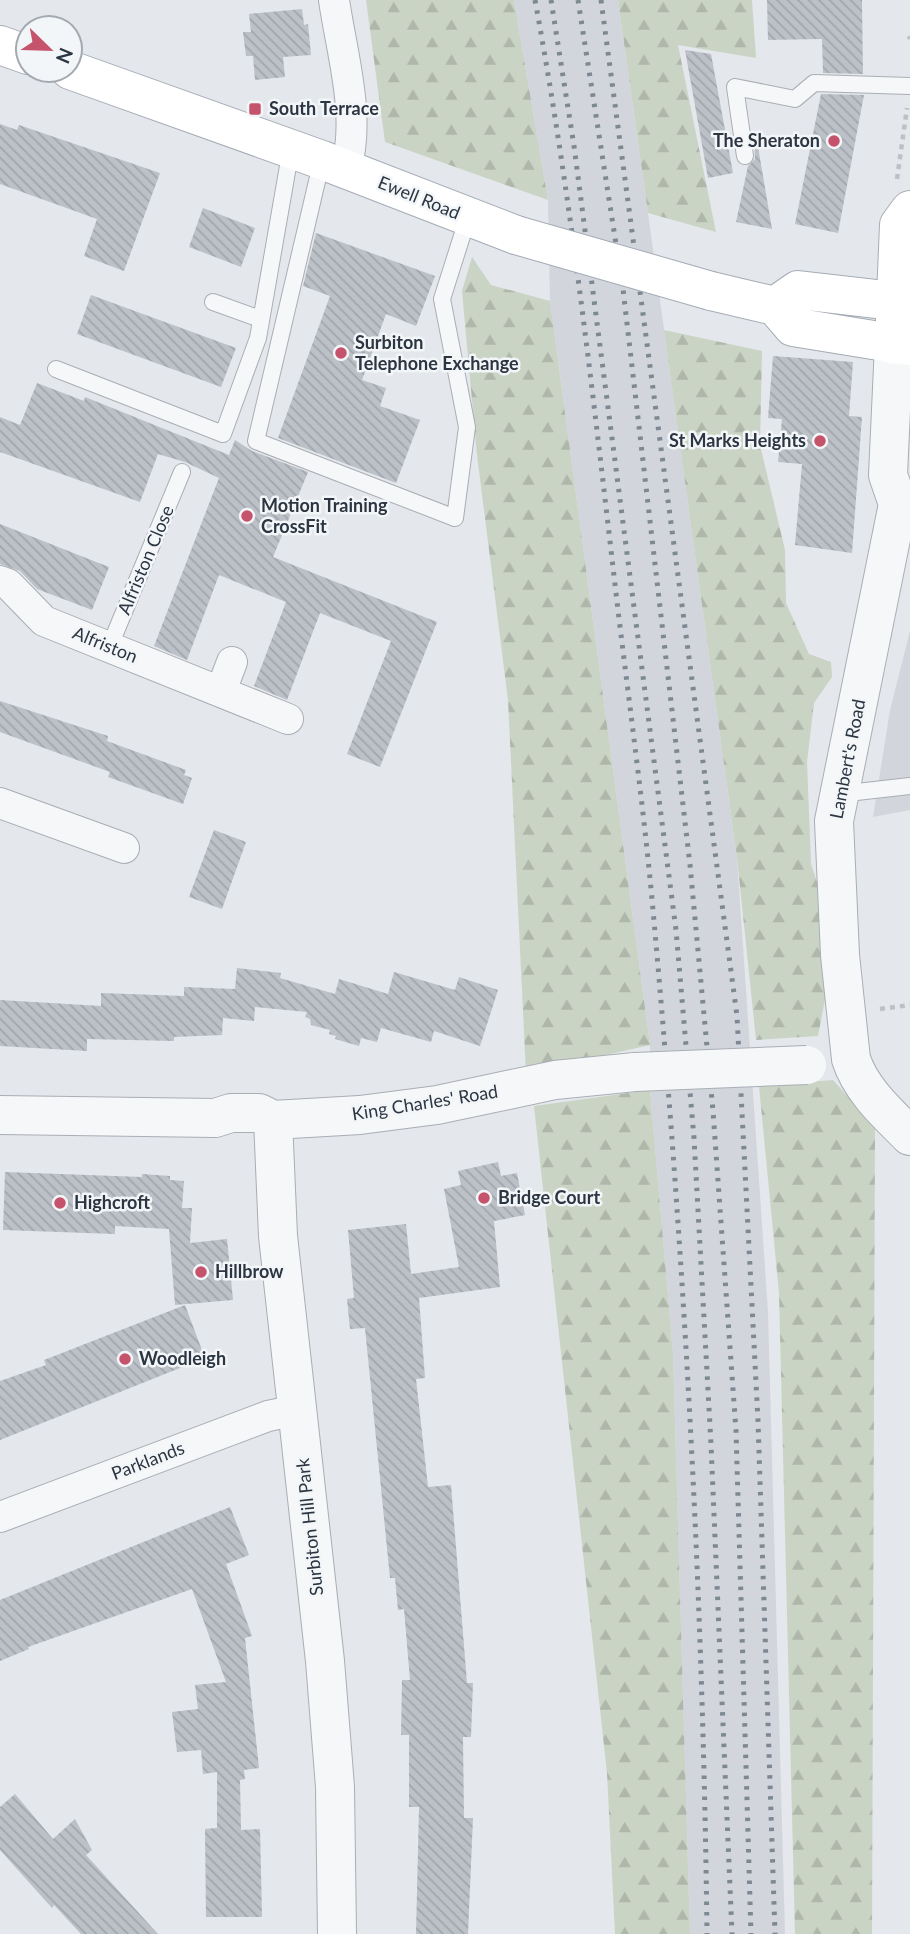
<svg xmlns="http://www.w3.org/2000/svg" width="910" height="1934" font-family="Lato,sans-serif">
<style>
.built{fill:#d2d6dc}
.forest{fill:url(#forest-firs)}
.building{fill:url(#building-back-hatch)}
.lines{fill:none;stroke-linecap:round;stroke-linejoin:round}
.service-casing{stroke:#a9aeb5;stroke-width:18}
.minor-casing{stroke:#a9aeb5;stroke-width:32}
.tertiary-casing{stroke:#a9aeb5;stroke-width:40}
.secondary-casing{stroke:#a9aeb5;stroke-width:40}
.primary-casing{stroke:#a4acb6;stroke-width:40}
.path{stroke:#bdc1c6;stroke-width:4.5;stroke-dasharray:5 5;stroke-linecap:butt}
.service{stroke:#f6f7f9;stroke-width:16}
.minor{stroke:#f6f7f9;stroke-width:30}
.tertiary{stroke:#f6f7f9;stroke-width:38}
.secondary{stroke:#fff;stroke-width:38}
.primary{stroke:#fff;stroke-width:38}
.rail{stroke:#7e8893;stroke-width:5;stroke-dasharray:3.5 7;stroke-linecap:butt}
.tertiary-bridge-casing{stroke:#a9aeb5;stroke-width:40;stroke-linecap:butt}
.primary-bridge-casing{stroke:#a4acb6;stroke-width:40;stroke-linecap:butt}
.tertiary-bridge{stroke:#f6f7f9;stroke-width:38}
.primary-bridge{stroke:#fff;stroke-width:38}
.poi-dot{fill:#c6536c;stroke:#f3f6f8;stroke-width:2.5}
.labels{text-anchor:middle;stroke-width:5;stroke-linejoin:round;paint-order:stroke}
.poi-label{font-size:18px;font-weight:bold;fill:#2c3642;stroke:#f3f6f8;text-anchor:start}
.street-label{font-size:18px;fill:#2c3642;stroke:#f3f6f8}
</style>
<defs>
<pattern id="forest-firs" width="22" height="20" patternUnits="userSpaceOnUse" patternTransform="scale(1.75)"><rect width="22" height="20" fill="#cad4c5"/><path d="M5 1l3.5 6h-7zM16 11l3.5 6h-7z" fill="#aeb7aa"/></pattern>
<pattern id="building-back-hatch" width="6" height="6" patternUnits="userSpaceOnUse" patternTransform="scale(1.75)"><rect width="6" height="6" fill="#bbc1c7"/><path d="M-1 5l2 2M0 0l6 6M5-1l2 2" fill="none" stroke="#a1a6ac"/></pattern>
</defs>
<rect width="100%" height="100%" fill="#e4e7eb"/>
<path class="built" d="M 514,0 L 618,0 L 648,213 L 737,858 L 768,1312 L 785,1934 L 690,1934 L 673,1353 L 650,1090 L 650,1045 L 550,301 L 548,200 Z
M 910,631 L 910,810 L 873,817 L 890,710 Z"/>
<path class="forest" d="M 366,0 L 514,0 L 548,200 L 385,142 Z
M 618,0 L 752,0 L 756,58 L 678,45 L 716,232 L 648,213 Z
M 472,257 L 491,285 L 550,301 L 650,1045 L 526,1073 L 508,700 L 477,455 L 462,291 Z
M 664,330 L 762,351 L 760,445 L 785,550 L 786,603 L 809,654 L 831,662 L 832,677 L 814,703 L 807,762 L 811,864 L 825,906 L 828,984 L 818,1036 L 756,1040 L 737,858 Z
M 833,1080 L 875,1127 L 872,1934 L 795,1934 L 779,1293 L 759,1086 Z
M 650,1090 L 673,1353 L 690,1934 L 615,1934 L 607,1773 L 534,1106 Z"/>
<path class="building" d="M 767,0 L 862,0 L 863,74 L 823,73 L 822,39 L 768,40 Z
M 302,9 L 304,25 L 308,24 L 311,55 L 283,57 L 285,77 L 255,80 L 253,56 L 246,56 L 243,32 L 251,32 L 249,14 Z
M 685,50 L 711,54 L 733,173 L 708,178 Z
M 821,94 L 864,95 L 838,233 L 795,224 Z
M 0,124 L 17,130 L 19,125 L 160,173 L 124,271 L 84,256 L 97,219 L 0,184 Z
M 754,135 L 756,135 L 772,229 L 736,222 L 748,166 L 755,159 Z
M 203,208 L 255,228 L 241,267 L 189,247 Z
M 316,233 L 435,276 L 416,326 L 386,314 L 362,380 L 386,388 L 380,406 L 420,420 L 396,483 L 278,438 L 330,296 L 303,286 Z
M 91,295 L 236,348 L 221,387 L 77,334 Z
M 773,356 L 853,362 L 849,416 L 862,417 L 852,553 L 795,545 L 802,464 L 778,462 L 782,419 L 768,418 Z
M 37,383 L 84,401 L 85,397 L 229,455 L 235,440 L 252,451 L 308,472 L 273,557 L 437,622 L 380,767 L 347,754 L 391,641 L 320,613 L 287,700 L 254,686 L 286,602 L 219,575 L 187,660 L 154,646 L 219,478 L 185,462 L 158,454 L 140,502 L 0,452 L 0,417 L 20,425 Z
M 0,524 L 109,567 L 92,610 L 37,589 L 20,571 L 0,564 Z
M 0,701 L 108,736 L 107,741 L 186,770 L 184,775 L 192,778 L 183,804 L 108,777 L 110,772 L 0,732 Z
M 214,830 L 246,842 L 222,909 L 189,897 Z
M 237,968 L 281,973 L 280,978 L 335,994 L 339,979 L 388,994 L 394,972 L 455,990 L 459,977 L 498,990 L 480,1046 L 434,1031 L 431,1042 L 381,1028 L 377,1042 L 361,1038 L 359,1046 L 335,1039 L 336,1036 L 329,1034 L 330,1030 L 311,1025 L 310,1019 L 305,1017 L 307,1012 L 255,1007 L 254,1021 L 223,1018 L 222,1035 L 174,1037 L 174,1041 L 87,1039 L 87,1051 L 0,1046 L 0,1000 L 101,1006 L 101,993 L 184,996 L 184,987 L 235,989 Z
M 498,1162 L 501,1176 L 517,1173 L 525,1215 L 494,1221 L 500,1287 L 419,1298 L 425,1378 L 416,1379 L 428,1487 L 451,1485 L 467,1683 L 473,1683 L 471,1737 L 463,1737 L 464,1818 L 473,1818 L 468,1934 L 416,1934 L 419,1807 L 409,1807 L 409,1735 L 401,1735 L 402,1680 L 410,1680 L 404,1609 L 398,1610 L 395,1578 L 390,1578 L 365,1328 L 350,1329 L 347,1299 L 354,1298 L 348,1230 L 406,1224 L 411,1274 L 459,1267 L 444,1189 L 461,1185 L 458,1171 Z
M 5,1172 L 142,1177 L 142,1174 L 170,1176 L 170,1180 L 184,1181 L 182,1208 L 192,1208 L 190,1243 L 227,1239 L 233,1300 L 175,1305 L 169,1229 L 115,1226 L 115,1234 L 3,1230 Z
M 185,1305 L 205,1358 L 0,1440 L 0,1381 L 46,1365 L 44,1360 Z
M 230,1507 L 249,1555 L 226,1564 L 252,1636 L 245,1638 L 259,1768 L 244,1770 L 245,1779 L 240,1780 L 241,1830 L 260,1829 L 262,1917 L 206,1917 L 205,1829 L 217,1828 L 217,1772 L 203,1774 L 201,1750 L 177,1752 L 172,1712 L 198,1709 L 195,1685 L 226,1682 L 192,1589 L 28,1647 L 29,1649 L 0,1661 L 0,1600 Z
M 15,1794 L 53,1839 L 75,1819 L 92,1850 L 86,1855 L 158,1934 L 81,1934 L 54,1905 L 52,1908 L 0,1850 L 0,1807 Z"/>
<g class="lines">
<g class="service-casing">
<path id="service" d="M 745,156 L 735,87 L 795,99 L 814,83 L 910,86
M 322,160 L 256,441 L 455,518 L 467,427 L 442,299 L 468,217
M 213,302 L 260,319
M 56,369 L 223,434 L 258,338 L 291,149
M 109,648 L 182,472
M 839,794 L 910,786"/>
</g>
<g class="minor-casing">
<path id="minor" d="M 334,0 C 342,55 361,115 346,169
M 0,581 L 8,584 L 44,621 L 288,719
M 221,691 L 232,662
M 0,803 L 124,848
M 0,1517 L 268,1416 L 297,1410"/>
</g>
<g class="tertiary-casing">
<path id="tertiary" d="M 894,345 L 888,475 L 898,504 L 834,821 L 840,955 L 851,1059 C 861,1090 887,1113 910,1136
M 0,1115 L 215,1118 L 231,1113 L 259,1113 L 273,1120 L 360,1115 L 437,1105 L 555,1080 L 635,1072
M 273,1120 L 278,1236 L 325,1661 L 335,1787 L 337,1934"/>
</g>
<g class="secondary-casing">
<path id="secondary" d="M 894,345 L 899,225 L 910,210"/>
</g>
<g class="primary-casing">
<path id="primary" d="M 0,45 L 28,55
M 70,70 L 322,160 L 516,235
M 711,291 L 775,306 L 793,327 L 910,346
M 775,306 L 798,290 L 910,303"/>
</g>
<path class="path" d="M 909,36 L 910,39
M 897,179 L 907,108
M 880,1009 L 910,1005"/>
<use href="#service" class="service"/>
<use href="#minor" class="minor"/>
<use href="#tertiary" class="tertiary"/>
<use href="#secondary" class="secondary"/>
<use href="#primary" class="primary"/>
<path class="rail" d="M 535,0 C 572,201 594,406 618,610 C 630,710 644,810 653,910 C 684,1251 703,1592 707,1934
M 551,0 L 574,146 L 676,930 L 694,1138 L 711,1444 L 732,1934
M 578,0 L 623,289 L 690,865 L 713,1111 L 736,1431 L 751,1934
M 601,0 L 737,1016 L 758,1421 L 775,1934"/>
<g class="tertiary-bridge-casing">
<path id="tertiary-bridge" d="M 635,1072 L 807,1065"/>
</g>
<g class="primary-bridge-casing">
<path id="primary-bridge" d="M 516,235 L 711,291"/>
</g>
<use href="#tertiary-bridge" class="tertiary-bridge"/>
<use href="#primary-bridge" class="primary-bridge"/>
</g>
<g class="poi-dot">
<rect x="248" y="102" width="14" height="14" rx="3.5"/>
<circle cx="834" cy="141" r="7"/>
<circle cx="341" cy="353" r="7"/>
<circle cx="820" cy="441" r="7"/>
<circle cx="247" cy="516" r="7"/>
<circle cx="484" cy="1198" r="7"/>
<circle cx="60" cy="1203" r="7"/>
<circle cx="201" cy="1272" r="7"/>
<circle cx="125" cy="1359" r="7"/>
</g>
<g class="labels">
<g class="poi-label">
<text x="269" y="115">South Terrace</text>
<text x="820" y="147" text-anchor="end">The Sheraton</text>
<text x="355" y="349">Surbiton<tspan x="355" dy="21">Telephone Exchange</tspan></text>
<text x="806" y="447" text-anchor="end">St Marks Heights</text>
<text x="261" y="512">Motion Training<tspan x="261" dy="21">CrossFit</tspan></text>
<text x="498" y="1204">Bridge Court</text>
<text x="74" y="1209">Highcroft</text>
<text x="215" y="1278">Hillbrow</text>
<text x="139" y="1365">Woodleigh</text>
</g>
<g class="street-label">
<text transform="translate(419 198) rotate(22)" y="6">Ewell Road</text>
<text transform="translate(146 560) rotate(-67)" y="6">Alfriston Close</text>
<text transform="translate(105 645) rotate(22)" y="6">Alfriston</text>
<text transform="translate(848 759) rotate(-79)" y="6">Lambert's Road</text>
<text transform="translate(425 1103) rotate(-9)" y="6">King Charles' Road</text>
<text transform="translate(148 1461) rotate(-21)" y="6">Parklands</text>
<text transform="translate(310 1527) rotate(-96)" y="6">Surbiton Hill Park</text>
</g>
</g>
<g transform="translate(49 49) rotate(113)"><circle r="33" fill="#f3f6f8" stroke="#a3a9af" stroke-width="2"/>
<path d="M0-5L12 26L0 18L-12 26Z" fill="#c6536c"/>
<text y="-10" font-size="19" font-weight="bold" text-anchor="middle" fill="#2c3642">N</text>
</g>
</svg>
